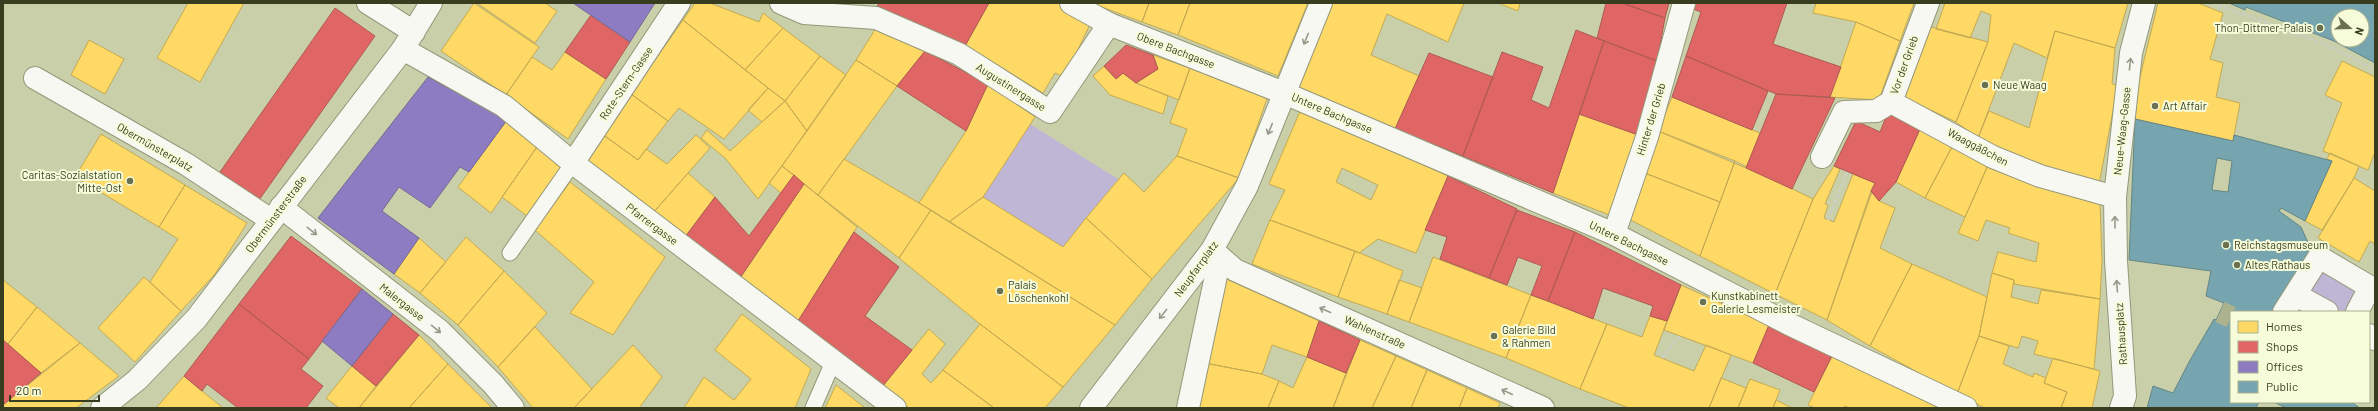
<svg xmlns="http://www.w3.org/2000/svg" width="2378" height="411" font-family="Barlow,sans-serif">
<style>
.green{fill:#bfb5d5}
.homes{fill:#ffd966;stroke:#c4aa51;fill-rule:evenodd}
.shops{fill:#e06666;stroke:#ae5a51}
.offices{fill:#8e7cc3;stroke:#746992}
.public{fill:#76a5af;stroke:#648684;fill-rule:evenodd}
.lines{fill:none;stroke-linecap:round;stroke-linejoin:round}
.pedestrian-tunnel{stroke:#acb28e;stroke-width:22;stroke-dasharray:22 11;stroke-linecap:butt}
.service-casing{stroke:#94987a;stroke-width:17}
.pedestrian-casing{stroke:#94987a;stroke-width:24}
.minor-casing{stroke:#94987a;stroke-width:24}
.path{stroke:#cccec2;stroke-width:2.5;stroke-dasharray:4 2;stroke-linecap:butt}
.service{stroke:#f7f8f2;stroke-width:15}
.pedestrian{stroke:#f7f8f2;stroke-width:22}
.minor{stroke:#f7f8f2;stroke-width:22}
.oneway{stroke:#989a89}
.poi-dot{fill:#6b7050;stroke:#f6fcd9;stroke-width:1.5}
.labels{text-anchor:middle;stroke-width:4;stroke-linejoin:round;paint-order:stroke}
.poi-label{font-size:11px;fill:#393d20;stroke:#f6fcd9;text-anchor:start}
.street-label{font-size:11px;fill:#393d20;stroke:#f6fcd9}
</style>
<rect width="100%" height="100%" fill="#c9cfa9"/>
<path class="green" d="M 1030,124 L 1118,179 L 1063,247 L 983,197 Z
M 2319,257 L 2370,287 L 2357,312 L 2338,312 L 2299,289 Z"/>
<path class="homes" d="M 188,3 L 244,3 L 200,82 L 157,58 Z
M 474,3 L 539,47 L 506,95 L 441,51 Z
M 477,3 L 545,3 L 557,11 L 535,43 Z
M 695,3 L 710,3 L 759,22 L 763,13 L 783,28 L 745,70 L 683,20 Z
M 989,3 L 1059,3 L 1092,20 L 1065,77 L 1055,73 L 1043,93 L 965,46 Z
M 1091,3 L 1149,3 L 1142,22 Z
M 1149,3 L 1190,3 L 1178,35 L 1142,22 Z
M 1190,3 L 1308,3 L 1278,76 L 1178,35 Z
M 1333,3 L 1464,3 L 1448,42 L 1387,14 L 1371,55 L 1419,76 L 1395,129 L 1296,89 Z
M 1498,3 L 1520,3 L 1518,11 Z
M 1816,3 L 1914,3 L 1900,41 L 1856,22 L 1813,13 Z
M 1945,3 L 2128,3 L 2115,48 L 2055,31 L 2047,58 L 2014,43 L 1978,138 L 1956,122 L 1988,42 L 1991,15 L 1981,11 L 1970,38 L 1936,29 Z
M 2158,3 L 2198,3 L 2223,13 L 2210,59 L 2223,63 L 2216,97 L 2240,103 L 2233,141 L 2135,119 L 2139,81 Z
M 683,20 L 768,88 L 724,139 L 679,108 L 668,121 L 631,94 Z
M 1856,22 L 1900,41 L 1879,100 L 1830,97 Z
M 1931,27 L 1988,42 L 1956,122 L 1903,97 Z
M 783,28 L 820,56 L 785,101 L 745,70 Z
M 876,28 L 925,51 L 897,86 L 856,60 Z
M 2055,31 L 2115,48 L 2112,84 L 2118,85 L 2099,184 L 2019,160 L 1978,138 L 1989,111 L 2029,128 Z
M 89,40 L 124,59 L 105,94 L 71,75 Z
M 565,52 L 606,79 L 568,139 L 506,95 L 532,57 L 552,70 Z
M 1153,55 L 1190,68 L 1179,100 L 1136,83 L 1158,69 Z
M 820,56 L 846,75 L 807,131 L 785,101 Z
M 856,60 L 897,86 L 818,195 L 782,166 Z
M 2342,61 L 2375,77 L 2375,152 L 2368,170 L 2323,151 L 2342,103 L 2325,95 Z
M 1104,66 L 1116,79 L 1123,73 L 1136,83 L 1168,96 L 1163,114 L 1110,95 L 1093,76 Z
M 1190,68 L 1268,96 L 1239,178 L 1177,156 L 1187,129 L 1170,123 Z
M 988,84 L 1035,117 L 983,197 L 949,222 L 919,203 L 966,131 Z
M 768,88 L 785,101 L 762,122 L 748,110 Z
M 631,94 L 668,121 L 638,160 L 602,134 Z
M 1672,97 L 1760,133 L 1746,168 L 1658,131 Z
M 785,101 L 807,131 L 758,199 L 726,159 L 701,138 L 707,130 L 730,151 Z
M 1301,109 L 1448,176 L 1416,253 L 1378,239 L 1359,253 L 1270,220 L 1285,190 L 1269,184 ZM 1342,168 L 1378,185 L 1371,200 L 1336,182 Z
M 1579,114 L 1641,136 L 1612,216 L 1553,193 Z
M 507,120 L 537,147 L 491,213 L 458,187 Z
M 1921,127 L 1953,145 L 1925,198 L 1896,182 Z
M 1658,131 L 1735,161 L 1720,202 L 1642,172 Z
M 101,134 L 185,185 L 159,227 L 75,177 Z
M 602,134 L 638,160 L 646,149 L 667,164 L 696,135 L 710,148 L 653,213 L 582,163 Z
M 1953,145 L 1989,163 L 1965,217 L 1925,198 Z
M 537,147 L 563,169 L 531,219 L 502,197 Z
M 2330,153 L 2359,166 L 2354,178 L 2322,230 L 2305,221 L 2332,161 L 2327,159 Z
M 1177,156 L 1239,178 L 1152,279 L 1086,218 L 1124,173 L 1144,192 Z
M 844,159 L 931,210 L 899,258 L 818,195 Z
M 1735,161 L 1813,199 L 1775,294 L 1700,256 Z
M 1989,163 L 2100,202 L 2102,261 L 2100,299 L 2014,284 L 2014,280 L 1992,273 L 1998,252 L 2036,262 L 2039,243 L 2008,233 L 2010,228 L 1986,220 L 1978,241 L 1958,233 Z
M 782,166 L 794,175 L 781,193 L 769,183 Z
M 1834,166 L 1840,169 L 1825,204 L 1828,205 L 1824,218 L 1834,222 L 1853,174 L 1875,183 L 1827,320 L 1775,294 L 1813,199 Z
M 1642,172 L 1720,202 L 1700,256 L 1625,217 Z
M 688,173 L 715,197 L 685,237 L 653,213 Z
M 2354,178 L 2375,191 L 2375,244 L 2370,241 L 2359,262 L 2318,238 Z
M 570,182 L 665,257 L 613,335 L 570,313 L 594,282 L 535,230 Z
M 804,184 L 857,227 L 798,321 L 740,278 Z
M 185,185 L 247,223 L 215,274 L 181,311 L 150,282 L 178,239 L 159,227 Z
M 1871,191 L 1879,201 L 1895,208 L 1880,248 L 1912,264 L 1870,346 L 1827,320 Z
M 983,197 L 1063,247 L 1086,218 L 1152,279 L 1115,325 L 949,222 Z
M 931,210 L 1115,325 L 1063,387 L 980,324 L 899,258 Z
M 1270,220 L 1355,251 L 1338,297 L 1252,264 Z
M 466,237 L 504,271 L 458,325 L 420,293 Z
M 419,238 L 446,262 L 420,293 L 394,274 Z
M 1355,251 L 1403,271 L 1387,314 L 1338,297 Z
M 1433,257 L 1531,295 L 1506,358 L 1409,322 Z
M 1912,264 L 1987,297 L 1979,336 L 1957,394 L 1870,346 Z
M 504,271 L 547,313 L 498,367 L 458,325 Z
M 1992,273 L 2014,280 L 2011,297 L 2038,304 L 2041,290 L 2100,299 L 2094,369 L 2034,354 L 2038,341 L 2022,336 L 2018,348 L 1979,336 Z
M 144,277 L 181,311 L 135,362 L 98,328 Z
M 1222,277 L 1319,321 L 1307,357 L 1272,345 L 1262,374 L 1205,363 Z
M 3,280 L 37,307 L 8,344 L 3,340 Z
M 1399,280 L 1422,288 L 1409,322 L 1387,314 Z
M 1681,285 L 1769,325 L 1753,363 L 1664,330 Z
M 1531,295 L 1607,324 L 1580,389 L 1506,358 Z
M 37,307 L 80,343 L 41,373 L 8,344 Z
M 742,314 L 811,369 L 795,408 L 684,408 L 704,377 L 734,400 L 751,379 L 715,350 Z
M 1650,316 L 1667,321 L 1654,355 L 1694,371 L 1706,345 L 1731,355 L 1709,408 L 1629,408 L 1580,389 L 1607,324 L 1642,337 Z
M 980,324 L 1063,387 L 1045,408 L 994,408 L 943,370 Z
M 535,327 L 592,389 L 574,408 L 533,408 L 498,367 Z
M 929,329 L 945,344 L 922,374 L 931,383 L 943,370 L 994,408 L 909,408 L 882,387 Z
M 419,335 L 448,364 L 409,408 L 359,408 Z
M 1979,336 L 2009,346 L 2003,364 L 2033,377 L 2034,373 L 2046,378 L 2044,383 L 2067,392 L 2061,408 L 1985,408 L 1957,394 Z
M 1360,340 L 1396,356 L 1372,408 L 1333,408 Z
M 80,343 L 119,376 L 76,408 L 3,408 L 3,405 Z
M 633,345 L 662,377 L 639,408 L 574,408 Z
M 1833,354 L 1939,403 L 1937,408 L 1849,408 L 1845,406 L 1844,408 L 1815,408 L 1808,405 Z
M 1396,356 L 1427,370 L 1411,408 L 1372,408 Z
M 1307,357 L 1346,373 L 1333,408 L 1268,408 L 1279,381 L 1293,388 Z
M 2053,358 L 2100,371 L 2092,408 L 2061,408 L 2067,392 L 2044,383 Z
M 1205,363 L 1262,374 L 1279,381 L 1268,408 L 1196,408 Z
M 448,364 L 492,408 L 409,408 Z
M 352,366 L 376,386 L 359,408 L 339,408 L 326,398 Z
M 1427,370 L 1467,388 L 1459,408 L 1411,408 Z
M 184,376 L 202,391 L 223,408 L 156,408 Z
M 1721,378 L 1746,388 L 1738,408 L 1709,408 Z
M 1750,379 L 1780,390 L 1773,408 L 1738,408 Z
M 836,385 L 865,408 L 825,408 Z
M 1467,388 L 1500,403 L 1498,408 L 1459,408 Z
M 1776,400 L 1792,408 L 1773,408 Z"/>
<path class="shops" d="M 879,3 L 989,3 L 965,46 L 877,7 Z
M 1606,3 L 1622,3 L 1665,18 L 1657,61 L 1597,38 Z
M 1622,3 L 1669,3 L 1665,18 Z
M 1689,3 L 1787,3 L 1773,44 L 1841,67 L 1830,97 L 1776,94 L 1686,56 L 1701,12 L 1688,7 Z
M 335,8 L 375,36 L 259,200 L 220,172 Z
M 591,15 L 630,42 L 606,79 L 565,52 Z
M 1576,30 L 1604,41 L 1553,193 L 1463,156 L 1502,52 L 1543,67 L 1531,100 L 1549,108 Z
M 1604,41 L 1657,61 L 1641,136 L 1579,114 Z
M 1126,45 L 1153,55 L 1158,69 L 1136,83 L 1123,73 L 1116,79 L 1104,66 Z
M 925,51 L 988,84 L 966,131 L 897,86 Z
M 1429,53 L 1493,77 L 1463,156 L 1395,129 Z
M 1686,56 L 1768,91 L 1752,130 L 1672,97 Z
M 1776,94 L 1835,98 L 1792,189 L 1746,168 Z
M 1888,112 L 1921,127 L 1896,182 L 1879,201 L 1871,191 L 1875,183 L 1834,166 L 1856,121 L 1880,132 Z
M 794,175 L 804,184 L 740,278 L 685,237 L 715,197 L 749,236 Z
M 1448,176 L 1517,209 L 1489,278 L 1440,259 L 1447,237 L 1425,230 Z
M 1517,210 L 1575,232 L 1548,301 L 1531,295 L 1542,266 L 1518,257 L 1507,285 L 1489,278 Z
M 854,232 L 899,267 L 865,316 L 912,350 L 882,387 L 798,321 Z
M 1575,232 L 1681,285 L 1667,321 L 1650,316 L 1653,306 L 1603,288 L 1593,319 L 1548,301 Z
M 291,236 L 362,289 L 309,359 L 239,304 Z
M 239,304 L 309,359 L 301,369 L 323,386 L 306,408 L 238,408 L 207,384 L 202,391 L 184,376 Z
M 393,314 L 419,335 L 376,386 L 352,366 Z
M 1319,321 L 1360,340 L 1346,373 L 1307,357 Z
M 1769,325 L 1833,354 L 1814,392 L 1753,363 Z
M 3,340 L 41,373 L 3,405 Z"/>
<path class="offices" d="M 573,3 L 655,3 L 630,42 Z
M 428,77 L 507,120 L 469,172 L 460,167 L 430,208 L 399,187 L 382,211 L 419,238 L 394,274 L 318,218 Z
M 362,289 L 393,314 L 352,366 L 322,341 Z"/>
<path class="public" d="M 2229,3 L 2375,3 L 2375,63 L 2334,41 L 2246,7 L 2245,10 ZM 2338,16 L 2362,16 L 2362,40 L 2338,40 Z
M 2135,119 L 2233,141 L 2234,135 L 2332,161 L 2305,221 L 2281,208 L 2279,211 L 2301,227 L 2311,249 L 2310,259 L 2281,312 L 2231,312 L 2231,402 L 2259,402 L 2256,408 L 2147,408 L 2153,386 L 2173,393 L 2189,362 L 2214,319 L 2216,320 L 2224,303 L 2206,296 L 2211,271 L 2129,260 ZM 2217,158 L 2232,161 L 2228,192 L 2212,190 Z
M 2274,402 L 2351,402 L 2360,408 L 2286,408 Z"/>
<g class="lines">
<path class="pedestrian-tunnel" d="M 2220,312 L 2231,317"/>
<g class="service-casing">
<path id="service" d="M 510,253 L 573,163
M 813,408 L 833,362"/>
</g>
<g class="pedestrian-casing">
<path id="pedestrian" d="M 1109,24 L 1284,93 L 1614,234 L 1789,324 L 1966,408
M 403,49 L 504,106 L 573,163 L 895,408
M 1891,102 L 1993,157 L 2040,176 L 2115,197
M 1822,157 L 1844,112 L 1876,111 L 1891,102 L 1928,3
M 281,207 L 440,331 L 493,384 L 513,408
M 1614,234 L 1647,137 L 1684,3
M 2296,295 L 2327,312
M 2284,312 L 2319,257 L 2370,287 L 2357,312
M 2369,335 L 2375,339
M 1188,408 L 1220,257
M 2121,408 L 2125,396 L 2116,261 L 2115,197 L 2131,53 L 2144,3"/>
</g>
<g class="minor-casing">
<path id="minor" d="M 368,3 L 414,32
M 781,3 L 804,13 L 876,18 L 959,54 L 1050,112 L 1109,24 L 1071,3
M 35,78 L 186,164 L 271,220
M 573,163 L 679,3
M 1212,250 L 1235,270 L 1543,408
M 102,408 L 137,380 L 196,319 L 403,49 L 431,3
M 1091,408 L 1212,250 L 1247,186 L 1321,3"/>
</g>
<path class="path" d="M 2213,3 L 2331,47 L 2375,70
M 1828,220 L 1847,172
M 1662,358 L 1680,336"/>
<use href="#service" class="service"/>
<use href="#pedestrian" class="pedestrian"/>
<use href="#minor" class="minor"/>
</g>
<defs><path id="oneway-shaft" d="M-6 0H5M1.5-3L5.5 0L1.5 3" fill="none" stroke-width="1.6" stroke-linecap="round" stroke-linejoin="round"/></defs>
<g class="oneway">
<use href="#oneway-shaft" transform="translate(1306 39) rotate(112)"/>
<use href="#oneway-shaft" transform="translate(2130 64) rotate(-84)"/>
<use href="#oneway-shaft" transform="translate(1270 129) rotate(112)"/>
<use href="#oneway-shaft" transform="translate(2115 222) rotate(-91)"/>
<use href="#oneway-shaft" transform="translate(312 231) rotate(38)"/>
<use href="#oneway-shaft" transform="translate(2117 286) rotate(-94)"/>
<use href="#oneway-shaft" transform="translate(1325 310) rotate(-156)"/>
<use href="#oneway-shaft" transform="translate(1163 314) rotate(128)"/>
<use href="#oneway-shaft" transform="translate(436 329) rotate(39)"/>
<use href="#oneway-shaft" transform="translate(1507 392) rotate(-155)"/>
</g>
<g class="poi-dot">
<circle cx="2320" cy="28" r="4"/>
<circle cx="1985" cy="85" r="4"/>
<circle cx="2155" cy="106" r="4"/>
<circle cx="130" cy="181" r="4"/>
<circle cx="2226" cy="245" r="4"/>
<circle cx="2237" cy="265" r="4"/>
<circle cx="1000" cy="291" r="4"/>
<circle cx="1703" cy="302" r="4"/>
<circle cx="1494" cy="336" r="4"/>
</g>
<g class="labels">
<g class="poi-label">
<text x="2312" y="32" text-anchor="end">Thon-Dittmer-Palais</text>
<text x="1993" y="89">Neue Waag</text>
<text x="2163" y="110">Art Affair</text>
<text x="122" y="179" text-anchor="end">Caritas-Sozialstation<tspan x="122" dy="13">Mitte-Ost</tspan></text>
<text x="2234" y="249">Reichstagsmuseum</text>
<text x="2245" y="269">Altes Rathaus</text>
<text x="1008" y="289">Palais<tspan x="1008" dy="13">Löschenkohl</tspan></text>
<text x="1711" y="300">Kunstkabinett<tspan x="1711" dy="13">Galerie Lesmeister</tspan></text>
<text x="1502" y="334">Galerie Bild<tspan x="1502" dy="13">&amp; Rahmen</tspan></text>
</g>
<g class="street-label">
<text transform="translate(1176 50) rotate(21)" y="4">Obere Bachgasse</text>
<text transform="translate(1904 65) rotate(-70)" y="4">Vor der Grieb</text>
<text transform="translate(626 83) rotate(-56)" y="4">Rote-Stern-Gasse</text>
<text transform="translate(1011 87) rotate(32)" y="4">Augustinergasse</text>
<text transform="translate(1332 113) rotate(23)" y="4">Untere Bachgasse</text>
<text transform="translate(1651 119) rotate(-73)" y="4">Hinter der Grieb</text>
<text transform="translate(2122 131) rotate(-84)" y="4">Neue-Waag-Gasse</text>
<text transform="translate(155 147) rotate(30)" y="4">Obermünsterplatz</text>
<text transform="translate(1978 147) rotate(28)" y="4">Waaggäßchen</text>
<text transform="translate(276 214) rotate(-53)" y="4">Obermünsterstraße</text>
<text transform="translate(652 224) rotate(37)" y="4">Pfarrergasse</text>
<text transform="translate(1629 243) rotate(26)" y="4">Untere Bachgasse</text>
<text transform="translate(1196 269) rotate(-54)" y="4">Neupfarrplatz</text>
<text transform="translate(402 302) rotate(38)" y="4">Malergasse</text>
<text transform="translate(1375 332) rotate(24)" y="4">Wahlenstraße</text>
<text transform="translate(2121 334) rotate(-94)" y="4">Rathausplatz</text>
</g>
</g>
<rect width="2378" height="411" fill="none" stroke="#393d20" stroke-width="8"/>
<rect x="2230" y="311" width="140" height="92" fill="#f6fcd9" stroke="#aab08f"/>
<rect x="2238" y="321" width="20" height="12" fill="#ffd966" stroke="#aab08f"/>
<text x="2266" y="331" font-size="12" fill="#393d20">Homes</text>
<rect x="2238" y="341" width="20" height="12" fill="#e06666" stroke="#aab08f"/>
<text x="2266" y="351" font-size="12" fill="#393d20">Shops</text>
<rect x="2238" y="361" width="20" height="12" fill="#8e7cc3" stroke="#aab08f"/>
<text x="2266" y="371" font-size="12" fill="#393d20">Offices</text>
<rect x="2238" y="381" width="20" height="12" fill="#76a5af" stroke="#aab08f"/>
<text x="2266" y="391" font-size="12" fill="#393d20">Public</text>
<g transform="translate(2350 28) rotate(110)"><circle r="19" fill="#f6fcd9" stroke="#aab08f"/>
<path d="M0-3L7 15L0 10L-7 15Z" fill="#6b7050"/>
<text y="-6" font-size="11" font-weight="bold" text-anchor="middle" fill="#393d20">N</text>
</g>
<path d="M10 395v6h89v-6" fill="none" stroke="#393d20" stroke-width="2"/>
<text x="16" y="395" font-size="12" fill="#393d20" stroke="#f6fcd9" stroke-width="3" paint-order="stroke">20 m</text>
</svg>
